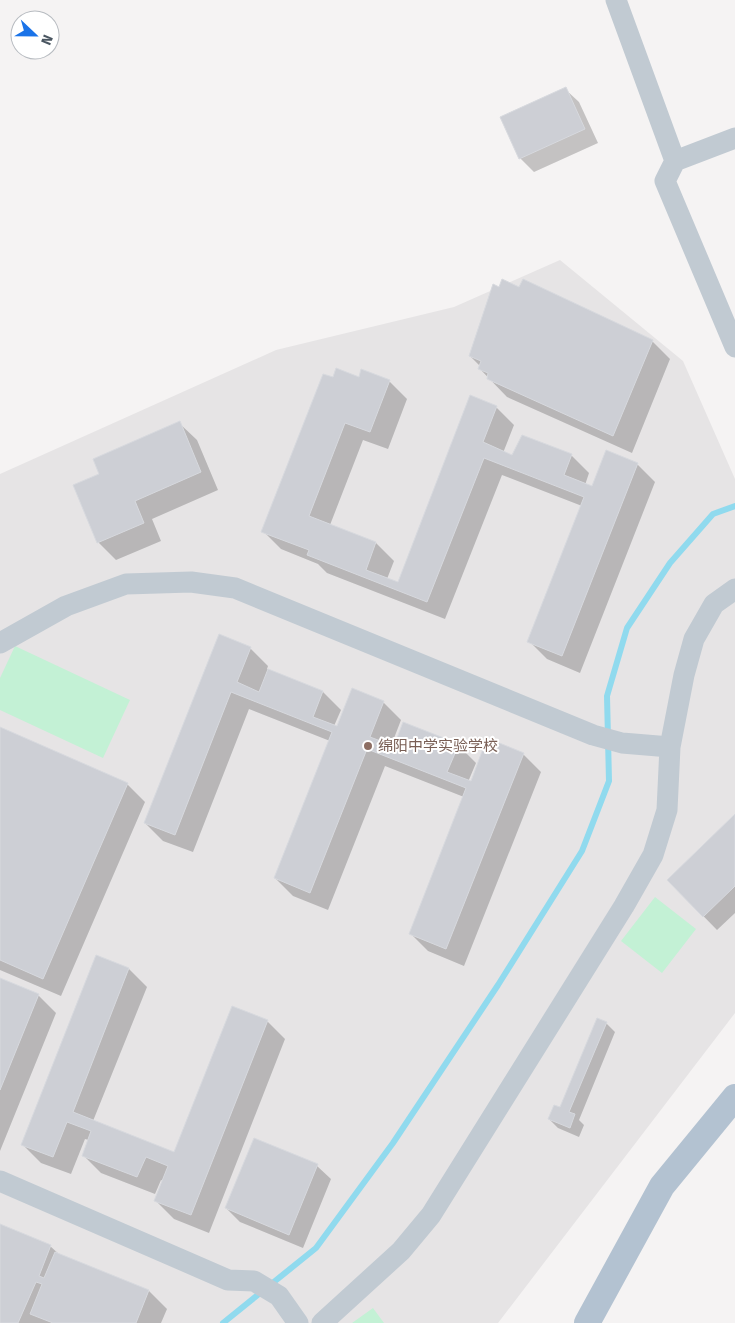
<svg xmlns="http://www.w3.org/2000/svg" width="735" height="1323" font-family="'Fira Sans','Noto Sans SC',sans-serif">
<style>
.education{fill:#e6e4e5}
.green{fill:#c3f1d5}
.shadow{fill:#0003}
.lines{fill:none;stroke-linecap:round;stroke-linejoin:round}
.stream{stroke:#90daee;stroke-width:6}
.building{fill:#cdcfd5;stroke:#d7d9de}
.minor{stroke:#c1cad2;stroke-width:21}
.major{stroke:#b3c2d1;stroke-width:26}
.education-dot{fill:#8d6e63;stroke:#fff;stroke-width:2}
.labels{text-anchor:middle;stroke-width:4;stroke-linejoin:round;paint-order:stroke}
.education-label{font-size:15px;fill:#785e54;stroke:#fff;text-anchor:start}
</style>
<rect width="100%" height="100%" fill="#f5f3f3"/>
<path class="education" d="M 560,260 L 683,361 L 735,479 L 735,1013 L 498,1323 L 0,1323 L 0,474 L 276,350 L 454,307 Z"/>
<path class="green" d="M 15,646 L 130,700 L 103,758 L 0,710 L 0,678 Z
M 655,897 L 696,929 L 662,973 L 621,941 Z
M 373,1308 L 384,1323 L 352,1323 Z"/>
<path class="shadow" d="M 565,89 L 579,102 L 598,143 L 534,172 L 520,158 Z
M 499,288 L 520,288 L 652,341 L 670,359 L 632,453 L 507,397 L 479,368 L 480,366 L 470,356 Z
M 360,378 L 389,381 L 407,399 L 388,449 L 363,440 L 330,525 L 376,543 L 394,561 L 387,579 L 399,584 L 496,407 L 514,425 L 503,453 L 513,457 L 571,455 L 589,473 L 585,485 L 592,488 L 637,464 L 655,482 L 580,673 L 547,659 L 529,641 L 582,506 L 502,475 L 445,619 L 327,573 L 318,564 L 281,549 L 263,531 L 333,379 Z
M 179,423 L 197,440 L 218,490 L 152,519 L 161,541 L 116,560 L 98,542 L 100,474 Z
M 250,648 L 268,666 L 267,669 L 323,692 L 341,710 L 334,726 L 338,728 L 383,702 L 401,720 L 391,746 L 458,745 L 476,763 L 468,782 L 472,783 L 523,754 L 541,772 L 464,966 L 428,951 L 410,933 L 464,797 L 385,766 L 328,910 L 293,896 L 275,878 L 330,741 L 249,709 L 193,852 L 163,841 L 145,823 Z
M 0,728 L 127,784 L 145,802 L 61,996 L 0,970 Z
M 735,815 L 735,913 L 717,930 L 668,880 Z
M 97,957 L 129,969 L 147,987 L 93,1121 L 175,1153 L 233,1008 L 267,1021 L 285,1039 L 209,1233 L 174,1219 L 156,1201 L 163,1181 L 161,1180 L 155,1194 L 101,1173 L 83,1155 L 89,1140 L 85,1139 L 71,1174 L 41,1163 L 23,1145 Z
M 0,980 L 38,995 L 56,1013 L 0,1151 Z
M 606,1023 L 615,1032 L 579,1120 L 584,1125 L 579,1137 L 558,1128 L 549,1119 L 561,1109 Z
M 317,1166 L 331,1179 L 303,1248 L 240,1222 L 226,1208 Z
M 0,1226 L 50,1246 L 60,1255 L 149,1291 L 167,1309 L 161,1323 L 0,1323 Z"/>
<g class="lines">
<path class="stream" d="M 223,1323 L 316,1248 L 393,1143 L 498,985 L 582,851 L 609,781 L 607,696 L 627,628 L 670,563 L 713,514 L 735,506"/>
</g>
<path class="building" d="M 566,87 L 585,129 L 519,159 L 500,117 Z
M 502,279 L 519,287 L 523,279 L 653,340 L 613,436 L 487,379 L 488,373 L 478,369 L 481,361 L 469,356 L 493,284 L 499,287 Z
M 336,368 L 359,377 L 361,369 L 390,380 L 370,432 L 345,423 L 309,516 L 376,542 L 366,570 L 398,582 L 470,395 L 497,406 L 483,442 L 512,455 L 522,435 L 572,454 L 564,475 L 592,486 L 606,450 L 638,463 L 562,656 L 527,642 L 584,497 L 484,458 L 427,602 L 307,555 L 309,550 L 261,532 L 323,374 L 333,377 Z
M 180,421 L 201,472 L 135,501 L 144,523 L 97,543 L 73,485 L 99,474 L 93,459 Z
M 219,634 L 251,647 L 237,682 L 259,692 L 268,669 L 323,691 L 313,717 L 337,726 L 352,688 L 384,701 L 370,737 L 394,746 L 403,722 L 459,744 L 447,772 L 471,781 L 487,738 L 524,753 L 446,949 L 409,934 L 466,788 L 367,749 L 310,893 L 274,878 L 332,732 L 231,692 L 175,835 L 144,823 Z
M 0,727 L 128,783 L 43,979 L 0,960 Z
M 735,814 L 735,886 L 703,917 L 667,880 Z
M 96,955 L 129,968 L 73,1112 L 174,1152 L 232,1006 L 268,1020 L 191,1215 L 154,1201 L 168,1166 L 146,1157 L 137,1177 L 82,1156 L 91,1131 L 67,1122 L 53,1157 L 21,1145 Z
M 0,978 L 39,994 L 0,1090 Z
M 597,1018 L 607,1022 L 569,1112 L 575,1114 L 570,1128 L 548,1119 L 554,1105 L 560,1107 Z
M 254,1138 L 318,1164 L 289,1235 L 225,1208 Z
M 0,1224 L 51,1245 L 39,1276 L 44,1278 L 55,1252 L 149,1290 L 136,1323 L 53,1323 L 30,1314 L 42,1284 L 36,1282 L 18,1323 L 0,1323 Z"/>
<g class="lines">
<path class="minor" d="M 616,0 L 675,161
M 735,138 L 675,161 L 665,181 L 735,347
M 0,643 L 66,606 L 126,584 L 191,582 L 235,588 L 593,735 L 622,743 L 670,747
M 0,1181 L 228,1280 L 254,1281 L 279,1296 L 298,1323
M 322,1323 L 401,1251 L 431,1215 L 624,906 L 653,855 L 667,810 L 670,747 L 684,675 L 694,639 L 714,604 L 735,589"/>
<path class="major" d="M 587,1323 L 662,1186 L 735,1097"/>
</g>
<circle class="education-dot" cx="368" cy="746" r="5"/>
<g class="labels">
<g class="education-label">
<text x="378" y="751">绵阳中学实验学校</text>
</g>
</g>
<g transform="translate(35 35) rotate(112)"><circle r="24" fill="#ffffff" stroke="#b7bbc0"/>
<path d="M0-4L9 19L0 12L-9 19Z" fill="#1a73e8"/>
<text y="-8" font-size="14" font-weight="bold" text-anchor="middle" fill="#4a5661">N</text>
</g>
</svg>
